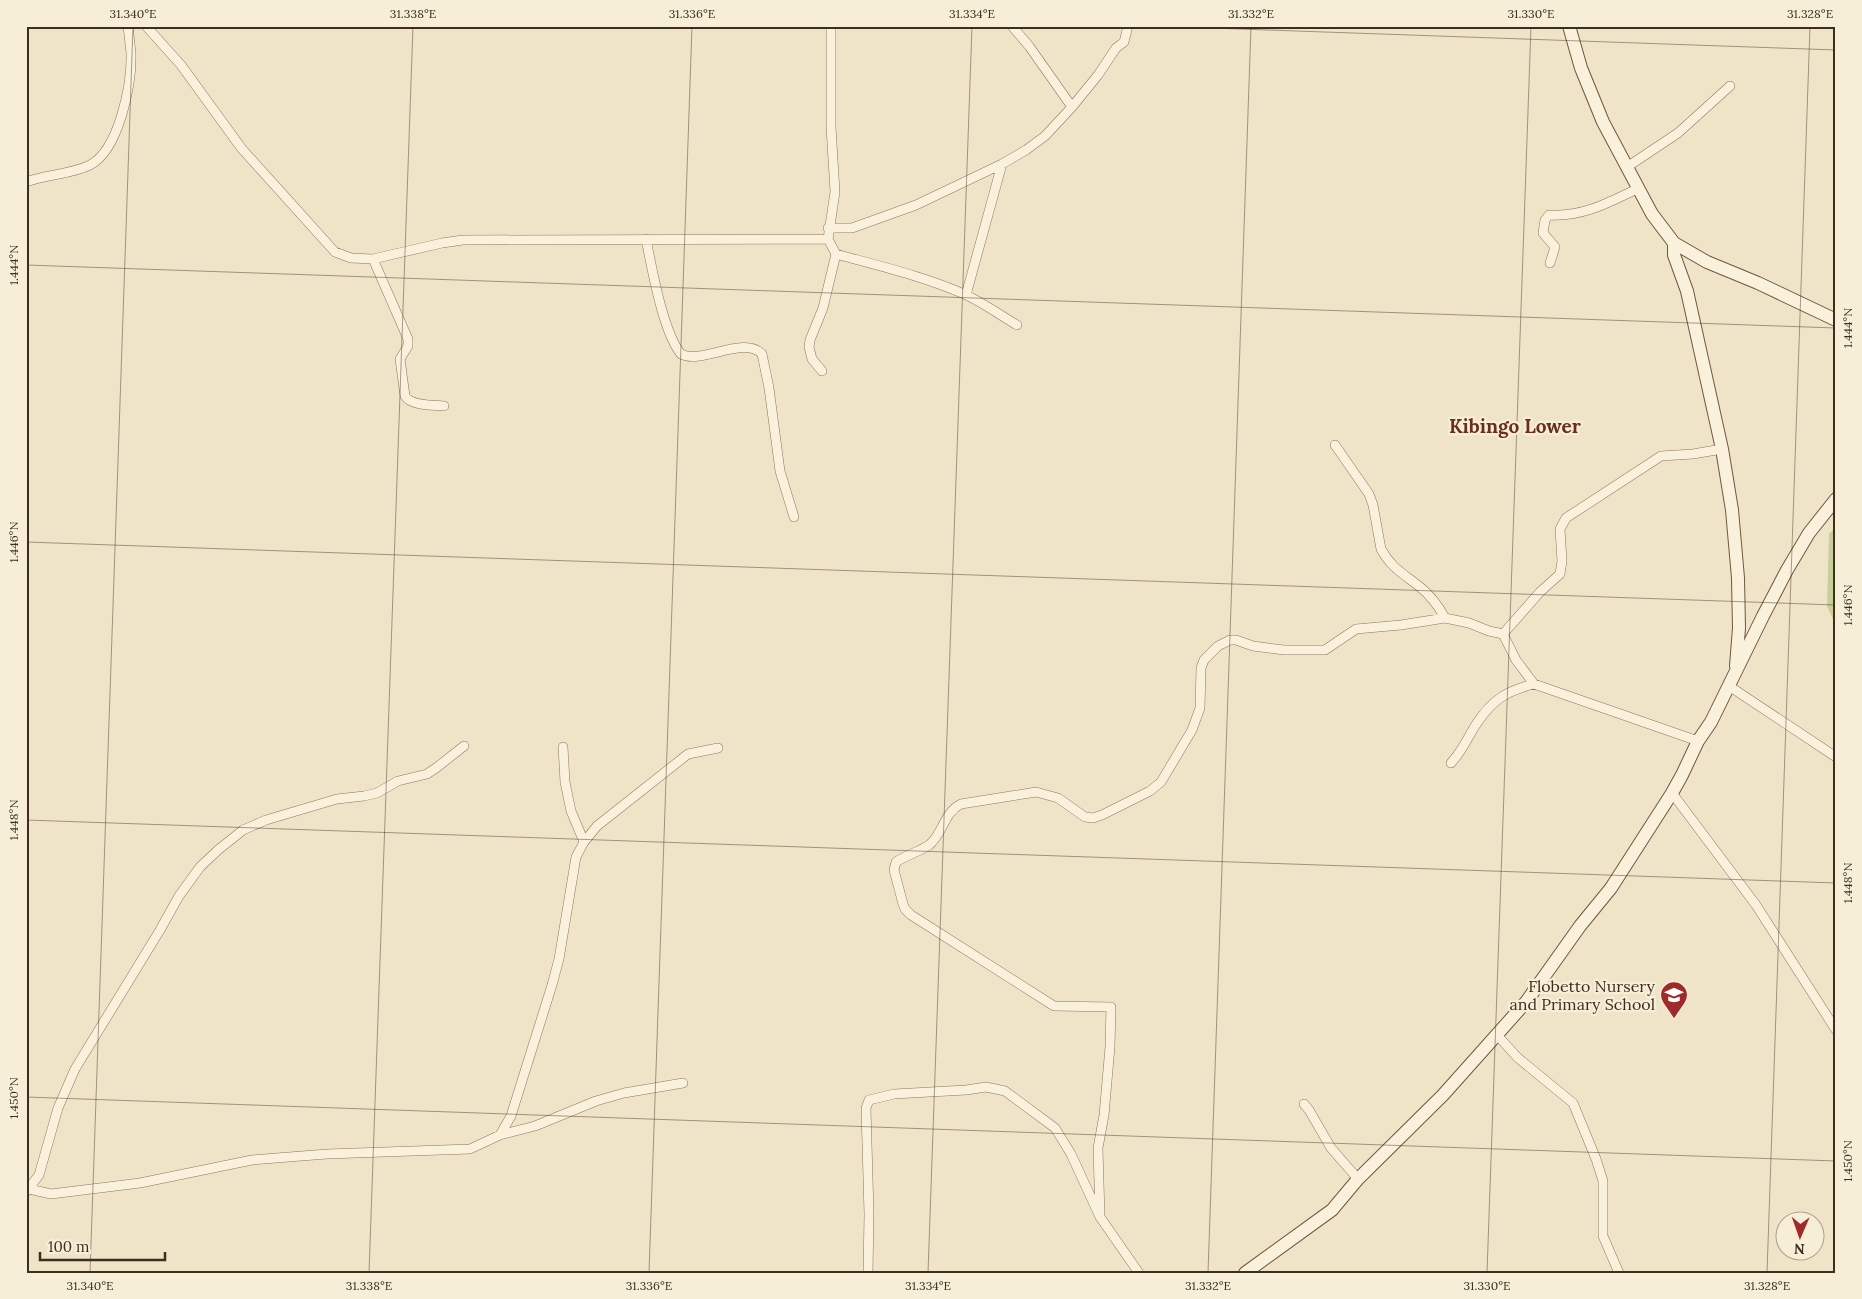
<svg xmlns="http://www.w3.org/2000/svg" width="1862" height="1299" font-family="Lora,serif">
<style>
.green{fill:#c9cf9b}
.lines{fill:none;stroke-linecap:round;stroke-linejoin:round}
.street-casing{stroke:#8d765c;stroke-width:10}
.secondary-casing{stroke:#6f573f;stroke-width:14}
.street{stroke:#faf1dc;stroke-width:9}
.secondary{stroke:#faf1dc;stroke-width:12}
.ticks{fill:none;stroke:#3d2e20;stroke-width:1;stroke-opacity:0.45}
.labels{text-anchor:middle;stroke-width:4.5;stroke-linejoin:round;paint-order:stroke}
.poi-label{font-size:16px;fill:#3d2e20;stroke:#f7eed8;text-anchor:end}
.quarter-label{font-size:19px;font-weight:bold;fill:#6b2e1e;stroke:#f7eed8}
.neatline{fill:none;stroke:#3d2e20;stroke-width:2}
.ticks-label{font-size:12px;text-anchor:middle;fill:#3d2e20}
</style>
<rect width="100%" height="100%" fill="#f0e4c8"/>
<path class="green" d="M 1836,527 L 1836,626 L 1827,606 L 1829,534 Z"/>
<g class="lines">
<g class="street-casing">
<path id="street" d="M 146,26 L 181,65 L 242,149 L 335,252 L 351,258 L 373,259 L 442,243 L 463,240 L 828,239 L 835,192 L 831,127 L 831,26
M 1012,26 L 1029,46 L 1072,107
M 1627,167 L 1678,133 L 1730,86
M 26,182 C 46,174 70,175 90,165 C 119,150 132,84 131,53 C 130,44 129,35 128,26
M 828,228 L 852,228 L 916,205 L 1002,164 L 1026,150 L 1045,136 L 1072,107 L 1098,75 L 1116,48 L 1124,42 L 1128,26
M 646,239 C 652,269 663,332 681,354 C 701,365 744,335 762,354 L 769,388 L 780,471 L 794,517
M 836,254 C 879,266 923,276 964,294 C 982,302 1000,315 1017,325
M 373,259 L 408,339 L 408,346 L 400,359 L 405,396 C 411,406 433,405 444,406
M 1550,263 L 1555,247 L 1543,233 L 1545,220 L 1549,215 C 1584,217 1609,202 1639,188
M 966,295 L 1002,164
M 822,371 L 812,359 L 809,347 L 810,340 L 823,308 L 836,254 L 828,239
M 1335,445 L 1369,494 L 1373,505 L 1381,549 C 1392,569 1404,574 1420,587 C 1430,595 1439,607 1445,618
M 1503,634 L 1540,592 L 1560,574 L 1562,561 L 1560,529 L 1566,518 L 1661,456 L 1693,454 L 1722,449
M 1729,686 L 1836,757
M 563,747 L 565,782 L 571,811 L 584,842
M 1451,763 C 1464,749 1467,738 1477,723 C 1493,699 1507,691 1534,684 L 1698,741
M 1672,793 L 1756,905 L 1836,1030
M 1497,1035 L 1518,1058 L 1573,1103 L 1596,1159 L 1603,1181 L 1603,1236 L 1619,1273
M 1304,1104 L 1309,1110 L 1331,1148 L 1358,1179
M 500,1135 L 535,1126 L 596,1101 L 624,1093 L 683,1083
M 29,1189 L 51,1194 L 140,1183 L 252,1160 L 327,1154 L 470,1149 L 500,1135 L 511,1116 L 552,985 L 559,959 L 576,857 L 584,842 L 597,826 L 688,754 L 718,748
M 26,1192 L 39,1175 L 58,1108 L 75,1069 L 160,930 L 179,896 L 200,867 L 218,850 L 243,830 L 266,820 L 337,799 L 364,796 L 377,793 L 398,781 L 427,774 L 436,768 L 464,746
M 1100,1217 L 1098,1148 L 1104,1115 L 1110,1047 L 1111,1007 L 1054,1006 L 911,915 L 905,909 L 903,904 L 894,870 L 896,862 C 906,855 919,852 929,845 C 943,834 944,812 961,804 L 1036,792 L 1058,798 L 1085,817 L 1093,818 L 1102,815 L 1150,791 L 1161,782 L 1192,730 L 1200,708 L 1201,668 L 1204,660 L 1218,646 L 1230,640 L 1236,640 L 1253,646 L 1284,650 L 1325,650 L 1356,629 L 1401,625 L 1445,618 L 1469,623 L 1489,631 L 1503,634 L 1516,660 L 1534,684
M 868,1273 L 869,1214 L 866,1108 L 869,1100 L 894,1094 L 966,1090 L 986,1087 L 1005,1091 L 1055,1128 L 1071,1154 L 1100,1217 L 1139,1273"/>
</g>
<g class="secondary-casing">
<path id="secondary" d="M 1569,26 L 1581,68 L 1603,122 L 1652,214 L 1674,243 L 1707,262 L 1758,283 L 1836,320
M 1674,243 L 1674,255 L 1687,291 L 1722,449 L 1732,510 L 1738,578 L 1739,628 L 1736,666
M 1245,1273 L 1332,1210 L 1358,1179 L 1443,1095 L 1526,1002 L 1580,926 L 1611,888 L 1672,793 L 1682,775 L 1698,741 L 1711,722 L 1763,616 L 1787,570 L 1809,533 L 1836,499"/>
</g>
<use href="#street" class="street"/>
<use href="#secondary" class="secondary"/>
</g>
<path class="ticks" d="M 1154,26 L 1836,50M 26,265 L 1836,328M 26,542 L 1836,605M 26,820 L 1836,883M 26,1097 L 1836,1161M 90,1273 L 133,26M 369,1273 L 413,26M 649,1273 L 692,26M 928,1273 L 972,26M 1208,1273 L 1251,26M 1487,1273 L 1531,26M 1767,1273 L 1810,26"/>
<defs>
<g id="school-pin" transform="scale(1.4375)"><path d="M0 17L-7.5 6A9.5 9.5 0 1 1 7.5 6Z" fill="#9e2a2b" stroke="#f7eed8"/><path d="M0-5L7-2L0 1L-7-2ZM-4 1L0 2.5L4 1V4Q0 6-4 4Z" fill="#fff"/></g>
</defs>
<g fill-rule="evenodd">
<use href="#school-pin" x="1674" y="995"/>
</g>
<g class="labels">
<g class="poi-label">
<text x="1655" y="992">Flobetto Nursery<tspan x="1655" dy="18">and Primary School</tspan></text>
</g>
<g class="quarter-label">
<text x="1515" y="433">Kibingo Lower</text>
</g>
</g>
<rect width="1862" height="1299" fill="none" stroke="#f7eed8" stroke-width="55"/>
<g transform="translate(1800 1236) rotate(182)"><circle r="24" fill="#f7eed8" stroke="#ada18e"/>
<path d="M0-4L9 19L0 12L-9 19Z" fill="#9e2a2b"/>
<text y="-8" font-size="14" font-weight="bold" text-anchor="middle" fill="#3d2e20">N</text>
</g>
<path d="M40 1252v8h125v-8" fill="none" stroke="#3d2e20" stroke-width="2.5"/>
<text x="48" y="1252" font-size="15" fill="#3d2e20" stroke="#f7eed8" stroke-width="4" paint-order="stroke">100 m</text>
<rect x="28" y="28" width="1806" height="1244" class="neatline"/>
<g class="ticks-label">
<text x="133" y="18">31.340°E</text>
<text x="413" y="18">31.338°E</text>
<text x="692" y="18">31.336°E</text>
<text x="972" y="18">31.334°E</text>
<text x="1251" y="18">31.332°E</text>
<text x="1531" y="18">31.330°E</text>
<text x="1810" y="18">31.328°E</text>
<text transform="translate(14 265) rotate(-90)" y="4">1.444°N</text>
<text transform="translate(1848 328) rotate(-90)" y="4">1.444°N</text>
<text transform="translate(14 542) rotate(-90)" y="4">1.446°N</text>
<text transform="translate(1848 605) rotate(-90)" y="4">1.446°N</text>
<text transform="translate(14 820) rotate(-90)" y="4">1.448°N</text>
<text transform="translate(1848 883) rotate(-90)" y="4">1.448°N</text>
<text transform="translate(14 1098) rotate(-90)" y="4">1.450°N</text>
<text transform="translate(1848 1161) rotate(-90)" y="4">1.450°N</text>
<text x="90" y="1290">31.340°E</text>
<text x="369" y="1290">31.338°E</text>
<text x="649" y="1290">31.336°E</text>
<text x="928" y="1290">31.334°E</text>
<text x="1208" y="1290">31.332°E</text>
<text x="1487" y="1290">31.330°E</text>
<text x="1767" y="1290">31.328°E</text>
</g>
</svg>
